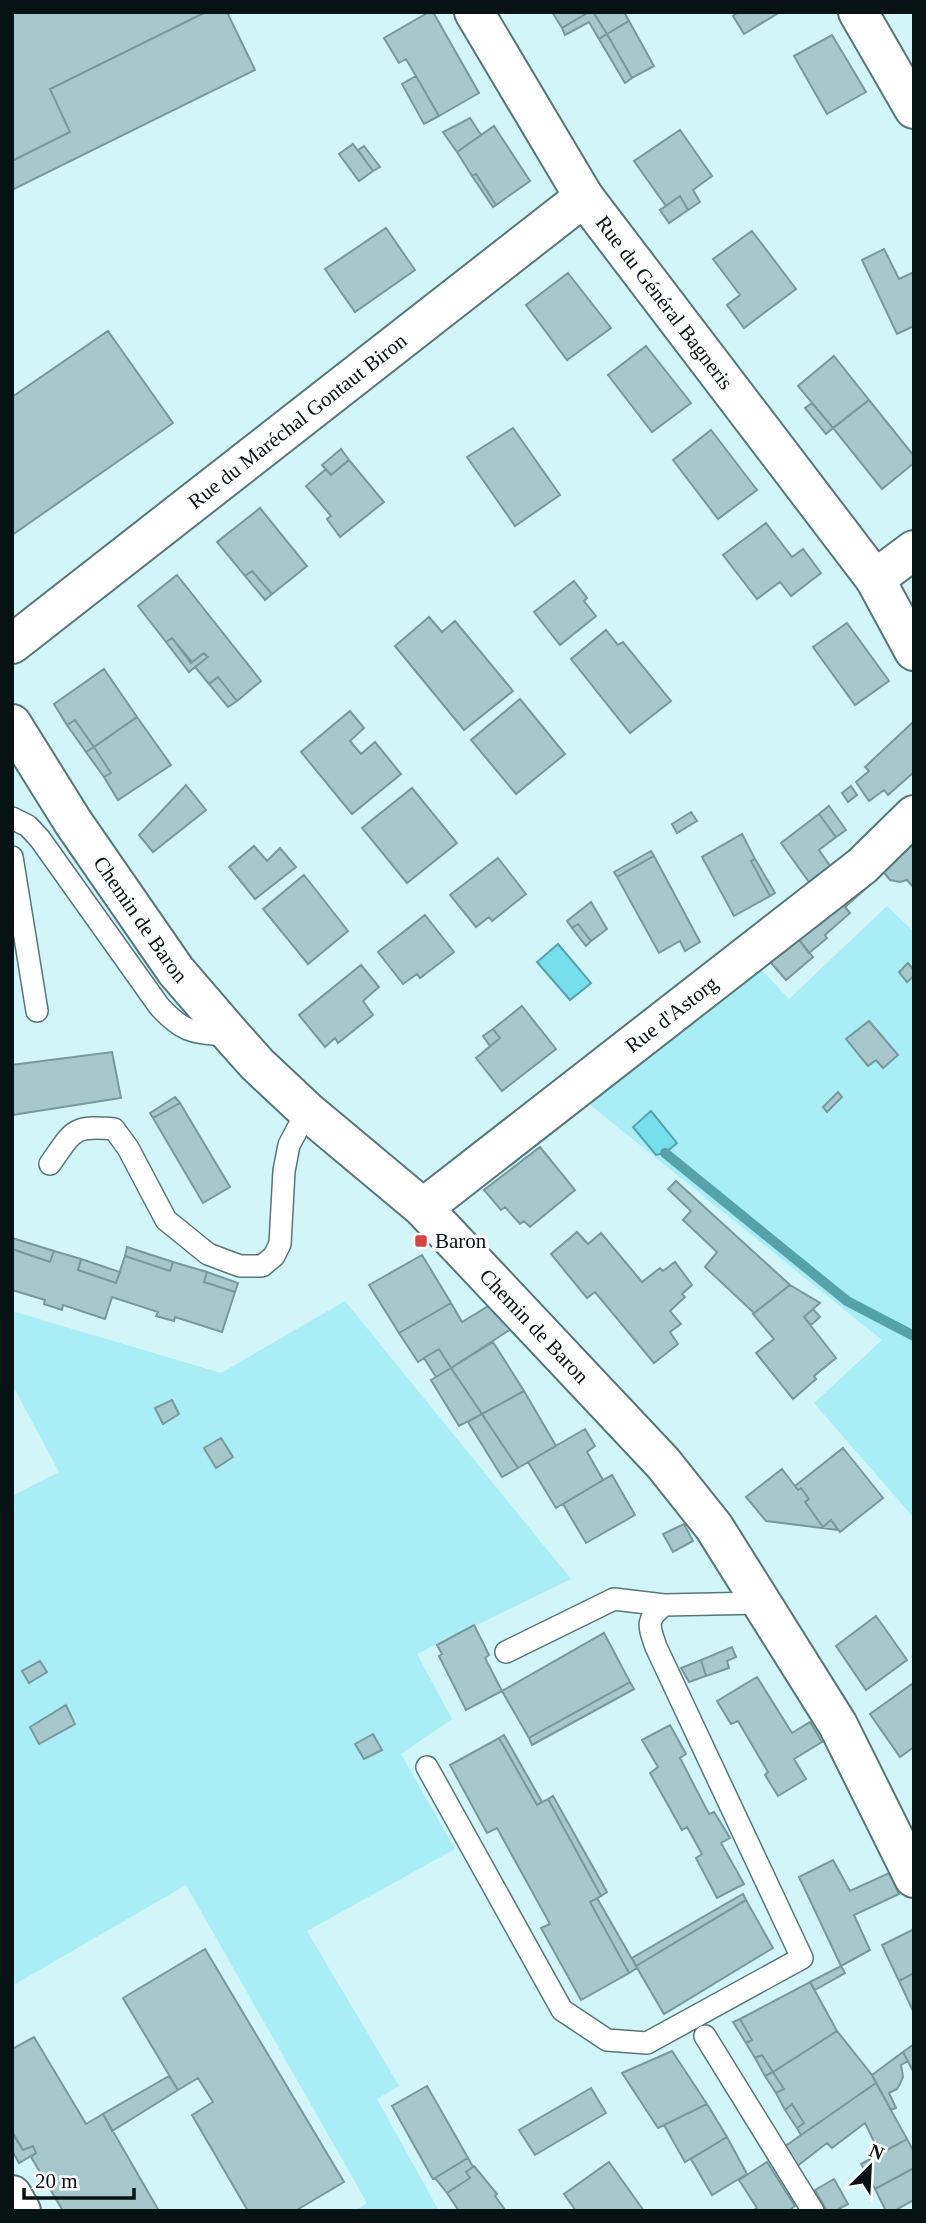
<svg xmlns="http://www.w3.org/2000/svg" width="926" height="2223" font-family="'Times New Roman',serif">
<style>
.green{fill:#a9edf6}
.water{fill:#77dfec;stroke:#55a2ab;stroke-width:2}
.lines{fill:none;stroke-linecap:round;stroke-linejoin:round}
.stream{stroke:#55a2ab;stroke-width:10}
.building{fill:#a6c8cc;stroke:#77989c;stroke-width:2}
.lane-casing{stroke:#57767a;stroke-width:24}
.street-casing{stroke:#57767a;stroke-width:42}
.lane{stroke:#fff;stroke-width:21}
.street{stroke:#fff;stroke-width:38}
.poi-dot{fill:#d44541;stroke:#fff;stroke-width:2.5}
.labels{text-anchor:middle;stroke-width:7;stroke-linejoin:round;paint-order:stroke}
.street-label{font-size:21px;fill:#061213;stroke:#fff}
.poi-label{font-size:21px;fill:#061213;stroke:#fff;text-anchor:start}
</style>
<rect width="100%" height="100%" fill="#d2f5f9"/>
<path class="green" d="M 887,906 L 914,932 L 914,1518 L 814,1403 L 882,1340 L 584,1100 L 756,964 L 789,999 Z
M 345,1301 L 571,1579 L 417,1654 L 452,1719 L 401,1754 L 455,1849 L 307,1931 L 399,2086 L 377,2099 L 439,2211 L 355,2211 L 367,2203 L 186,1885 L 12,1986 L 12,1496 L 59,1472 L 12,1384 L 12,1311 L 221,1373 Z"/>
<path class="water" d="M 558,944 L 591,983 L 570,1000 L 537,962 Z
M 651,1111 L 677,1143 L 665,1153 L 656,1155 L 633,1127 Z"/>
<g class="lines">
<path class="stream" d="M 665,1153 L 847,1301 L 914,1336"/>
</g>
<path class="building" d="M 12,12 L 206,12 L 50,89 L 70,132 L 12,161 Z
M 206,12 L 227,12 L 255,70 L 12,190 L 12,161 L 70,132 L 50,89 Z
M 429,12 L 433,12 L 479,93 L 439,116 L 406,59 L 399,63 L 384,38 Z
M 552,12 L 589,12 L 562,28 Z
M 589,12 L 593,12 L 607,34 L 599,39 L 589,22 L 565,35 L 562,28 Z
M 593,12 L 624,12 L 629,21 L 607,34 Z
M 738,12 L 780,12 L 744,34 L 733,16 Z
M 629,21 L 654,66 L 632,78 L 607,34 Z
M 607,34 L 632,78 L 625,83 L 599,39 Z
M 832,35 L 866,92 L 827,114 L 794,56 Z
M 416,76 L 439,116 L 424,124 L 402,84 Z
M 470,118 L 481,135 L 457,152 L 443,132 Z
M 494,126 L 530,181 L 496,205 L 476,174 L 472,176 L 457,152 Z
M 680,130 L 712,176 L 693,190 L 700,202 L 688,210 L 680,196 L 666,206 L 634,161 Z
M 353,144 L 373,171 L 359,181 L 339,154 Z
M 364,146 L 380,167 L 373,171 L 358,150 Z
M 476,174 L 496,205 L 493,207 L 472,176 Z
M 680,196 L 688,210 L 669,223 L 660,210 Z
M 386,228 L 415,270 L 355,312 L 325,269 Z
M 752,231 L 796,289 L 744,328 L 727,305 L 740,295 L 713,259 Z
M 884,249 L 899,279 L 914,272 L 914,326 L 897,334 L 862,260 Z
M 568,273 L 611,328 L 567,360 L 526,305 Z
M 108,331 L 173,423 L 12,535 L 12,397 Z
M 646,346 L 691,403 L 652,432 L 608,375 Z
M 834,356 L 869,400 L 833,428 L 798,386 Z
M 869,400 L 914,456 L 914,463 L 882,489 L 833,428 Z
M 812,403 L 833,428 L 826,434 L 805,408 Z
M 513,428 L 560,495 L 515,526 L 467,457 Z
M 711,430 L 757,490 L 718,519 L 673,460 Z
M 341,449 L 349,460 L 331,475 L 322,465 Z
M 349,460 L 384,502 L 340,537 L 327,519 L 331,516 L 306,486 L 326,469 L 331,475 Z
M 260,508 L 307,566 L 272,594 L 252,571 L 245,576 L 217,542 Z
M 766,523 L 792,557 L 803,549 L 821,573 L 791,596 L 780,582 L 757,599 L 723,555 Z
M 252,571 L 272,594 L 265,600 L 245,576 Z
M 177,575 L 261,681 L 237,701 L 218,677 L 209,684 L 195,667 L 208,657 L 204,653 L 192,662 L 172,638 L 166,642 L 138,606 Z
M 574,581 L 587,598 L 584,601 L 596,616 L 560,645 L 534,612 Z
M 429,617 L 442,632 L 455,621 L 513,691 L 464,730 L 395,646 Z
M 847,623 L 889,681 L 855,705 L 813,647 Z
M 606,630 L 618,645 L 623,642 L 671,701 L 630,733 L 571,659 Z
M 172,638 L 191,663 L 204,653 L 208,657 L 189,672 L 166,642 Z
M 104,669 L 137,717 L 94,747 L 75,720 L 67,725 L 54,704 Z
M 218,677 L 237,701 L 228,707 L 209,684 Z
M 520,699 L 565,754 L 516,794 L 471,740 Z
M 350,711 L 364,728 L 350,741 L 361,754 L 375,742 L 401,774 L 352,814 L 301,752 Z
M 137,717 L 171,765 L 118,800 L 104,777 L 111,773 L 94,747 Z
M 75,720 L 94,747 L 86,752 L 67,725 Z
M 914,721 L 914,772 L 888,795 L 884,790 L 869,801 L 856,782 L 869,771 L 865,767 Z
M 94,747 L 111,773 L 104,777 L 86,752 Z
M 186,785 L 206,810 L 153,852 L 139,835 Z
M 851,786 L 857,795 L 848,802 L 842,793 Z
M 412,788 L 457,843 L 407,883 L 362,828 Z
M 829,806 L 846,830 L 836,837 L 819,814 Z
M 691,812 L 697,821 L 677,833 L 672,824 Z
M 819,814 L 836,837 L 819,850 L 835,873 L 814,889 L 781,843 Z
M 914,832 L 914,888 L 907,880 L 900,882 L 890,880 L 876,863 Z
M 742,834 L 755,859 L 751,861 L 770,896 L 734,916 L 702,857 Z
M 254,846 L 267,861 L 280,848 L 296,867 L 255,899 L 229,867 Z
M 651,851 L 654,856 L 617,877 L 614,872 Z
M 654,856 L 700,942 L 685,951 L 680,941 L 659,953 L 617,877 Z
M 498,858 L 526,894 L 492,921 L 489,917 L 476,927 L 450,895 Z
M 755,859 L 775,893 L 770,896 L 751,861 Z
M 304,875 L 348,931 L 308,964 L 263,909 Z
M 862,875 L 870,885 L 845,907 L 850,913 L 825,935 L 827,938 L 809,953 L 793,932 Z
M 591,902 L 607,929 L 591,941 L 578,924 L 572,928 L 567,921 Z
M 425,915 L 454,952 L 420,978 L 417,974 L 403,984 L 378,952 Z
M 578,924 L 591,941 L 586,946 L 572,928 Z
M 793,932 L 813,957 L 786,980 L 765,956 Z
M 908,963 L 914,970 L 914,976 L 907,982 L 899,972 Z
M 361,965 L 379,987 L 363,1001 L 373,1015 L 338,1043 L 335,1038 L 325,1047 L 299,1015 Z
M 522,1006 L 556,1049 L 502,1091 L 476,1058 L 500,1038 L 493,1029 Z
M 869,1021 L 898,1055 L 883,1068 L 876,1060 L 868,1066 L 846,1039 Z
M 493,1029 L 500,1038 L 490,1046 L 483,1036 Z
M 112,1052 L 121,1098 L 12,1115 L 12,1065 Z
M 838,1092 L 842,1097 L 827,1112 L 823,1107 Z
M 175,1097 L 180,1103 L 153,1118 L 150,1113 Z
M 180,1103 L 230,1187 L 203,1203 L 153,1118 Z
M 540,1147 L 575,1190 L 530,1227 L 524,1221 L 520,1224 L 505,1207 L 501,1210 L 484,1190 Z
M 676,1181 L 790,1285 L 754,1313 L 705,1267 L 717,1252 L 683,1220 L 691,1211 L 668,1189 Z
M 577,1232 L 588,1244 L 601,1233 L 642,1282 L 660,1268 L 663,1271 L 675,1262 L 692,1285 L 682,1294 L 685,1297 L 670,1311 L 681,1324 L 670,1332 L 678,1344 L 654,1363 L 595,1292 L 587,1298 L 551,1254 Z
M 12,1238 L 54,1251 L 50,1262 L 12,1249 Z
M 127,1247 L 173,1262 L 170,1271 L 125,1256 Z
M 12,1249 L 50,1262 L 54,1251 L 81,1259 L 78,1270 L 116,1283 L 125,1256 L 170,1271 L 173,1262 L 207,1272 L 204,1282 L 235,1292 L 222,1332 L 175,1317 L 174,1321 L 156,1316 L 158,1312 L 112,1297 L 105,1319 L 63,1305 L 62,1310 L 44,1304 L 45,1300 L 12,1290 Z
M 422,1255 L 451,1303 L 399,1333 L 369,1285 Z
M 81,1259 L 120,1272 L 116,1283 L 78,1270 Z
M 207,1272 L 238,1283 L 235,1292 L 204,1282 Z
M 790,1285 L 820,1303 L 804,1317 L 836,1358 L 814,1376 L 816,1379 L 793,1399 L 756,1353 L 774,1339 L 753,1314 Z
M 451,1303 L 462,1322 L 490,1305 L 511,1329 L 451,1368 L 439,1349 L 418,1362 L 399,1333 Z
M 813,1309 L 820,1317 L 811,1325 L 804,1317 Z
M 493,1342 L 524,1391 L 482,1414 L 451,1368 Z
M 439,1349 L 451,1368 L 436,1377 L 424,1358 Z
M 451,1368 L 482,1414 L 459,1426 L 431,1380 Z
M 524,1391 L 556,1446 L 518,1468 L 482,1414 Z
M 172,1400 L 179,1414 L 163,1424 L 155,1408 Z
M 482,1414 L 518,1468 L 502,1477 L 468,1422 Z
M 585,1429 L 595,1446 L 587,1452 L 603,1480 L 556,1508 L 528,1462 Z
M 221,1438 L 233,1457 L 216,1468 L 204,1448 Z
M 843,1448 L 883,1498 L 840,1532 L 831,1520 L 823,1527 L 805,1502 L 809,1499 L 801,1488 L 798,1490 L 795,1486 Z
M 782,1469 L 798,1490 L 801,1488 L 809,1499 L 805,1502 L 823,1527 L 831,1520 L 838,1530 L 766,1521 L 746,1497 Z
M 612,1475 L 635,1515 L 586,1543 L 563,1504 Z
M 684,1524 L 693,1541 L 673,1552 L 663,1534 Z
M 876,1616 L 907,1660 L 866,1690 L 836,1646 Z
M 474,1625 L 489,1655 L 485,1658 L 502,1691 L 466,1710 L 439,1656 L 442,1654 L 437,1645 Z
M 604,1633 L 630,1682 L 529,1738 L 502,1691 Z
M 732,1647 L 736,1657 L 727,1661 L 729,1668 L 706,1676 L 701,1660 Z
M 701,1660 L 706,1676 L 689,1682 L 681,1668 Z
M 40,1661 L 47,1672 L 29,1683 L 22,1671 Z
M 757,1677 L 792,1733 L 810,1722 L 822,1742 L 794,1759 L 806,1779 L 778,1796 L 765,1775 L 768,1772 L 738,1721 L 731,1724 L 717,1701 Z
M 630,1682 L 634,1689 L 532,1745 L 529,1738 Z
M 912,1684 L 914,1687 L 914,1747 L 900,1757 L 870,1714 Z
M 66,1705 L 75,1724 L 39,1744 L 30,1727 Z
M 670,1725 L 686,1754 L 680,1758 L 709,1814 L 714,1812 L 730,1838 L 721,1843 L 744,1884 L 717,1898 L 696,1858 L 702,1854 L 687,1827 L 682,1830 L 650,1773 L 658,1767 L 642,1740 Z
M 373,1734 L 382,1750 L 364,1759 L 355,1744 Z
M 504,1735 L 542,1802 L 537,1805 L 499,1738 Z
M 499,1738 L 537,1805 L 548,1799 L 601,1896 L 590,1902 L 629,1973 L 581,2000 L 541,1928 L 550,1924 L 497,1828 L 487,1833 L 450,1765 Z
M 553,1796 L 607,1892 L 601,1896 L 548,1799 Z
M 833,1860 L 850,1891 L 889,1873 L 899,1894 L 854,1915 L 870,1950 L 841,1966 L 799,1877 Z
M 743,1894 L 746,1900 L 636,1966 L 632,1958 Z
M 597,1898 L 636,1966 L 637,1968 L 629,1973 L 590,1902 Z
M 746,1900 L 773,1948 L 664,2014 L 636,1966 Z
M 914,1929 L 914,1973 L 899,1981 L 882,1945 Z
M 205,1949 L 344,2182 L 295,2211 L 248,2211 L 192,2115 L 213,2102 L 198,2078 L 178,2090 L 123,1998 Z
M 841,1966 L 845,1973 L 815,1990 L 810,1982 Z
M 914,1973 L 914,2013 L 899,1981 Z
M 810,1982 L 837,2031 L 773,2072 L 762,2055 L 755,2058 L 746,2043 L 752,2040 L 740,2019 Z
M 740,2019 L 752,2040 L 746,2043 L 733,2022 Z
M 837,2031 L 872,2075 L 876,2083 L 801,2135 L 797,2128 L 804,2123 L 792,2104 L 785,2110 L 776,2093 L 784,2089 L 773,2072 Z
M 34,2037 L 86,2124 L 103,2114 L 159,2211 L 63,2211 L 31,2157 L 36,2153 L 33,2146 L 23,2150 L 12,2133 L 12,2049 Z
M 914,2044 L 914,2073 L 903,2052 Z
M 672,2051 L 707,2104 L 658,2128 L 622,2073 Z
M 903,2052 L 908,2061 L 901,2065 L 903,2077 L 900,2084 L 897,2089 L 889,2093 L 896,2108 L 891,2110 L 872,2075 Z
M 762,2055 L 773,2072 L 765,2076 L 755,2058 Z
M 773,2072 L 784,2089 L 776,2093 L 765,2076 Z
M 169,2076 L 178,2090 L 112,2131 L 103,2114 Z
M 876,2083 L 907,2139 L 880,2154 L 865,2123 L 832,2148 L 827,2143 L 796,2167 L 784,2147 Z
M 427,2086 L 468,2158 L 433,2179 L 392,2106 Z
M 591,2088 L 606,2113 L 535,2155 L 519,2130 Z
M 707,2104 L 727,2137 L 685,2162 L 664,2125 Z
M 792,2104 L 804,2123 L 797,2128 L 785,2110 Z
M 13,2133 L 23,2150 L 33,2146 L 36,2153 L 19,2163 L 14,2154 L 12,2154 Z
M 727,2137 L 747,2174 L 712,2195 L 691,2159 Z
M 907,2139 L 914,2152 L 914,2168 L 875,2189 L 861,2164 Z
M 468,2158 L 473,2167 L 466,2172 L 470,2178 L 447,2193 L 435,2178 Z
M 609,2162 L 644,2211 L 576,2211 L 564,2194 Z
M 767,2162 L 795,2206 L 788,2211 L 752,2211 L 757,2208 L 739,2180 Z
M 474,2166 L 497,2194 L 495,2196 L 506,2211 L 459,2211 L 447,2193 L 470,2178 L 466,2172 Z
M 914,2168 L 914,2200 L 894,2211 L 886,2211 L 875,2189 Z
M 834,2179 L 848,2204 L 835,2211 L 827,2211 L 815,2190 Z"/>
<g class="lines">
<g class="lane-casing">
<path id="lane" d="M 12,818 L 28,826 L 40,839 L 159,1006 C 185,1035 195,1032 232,1036
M 12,857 L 37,1011
M 50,1164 C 73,1132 71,1125 114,1129 L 128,1148 L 166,1220 L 208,1254 L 240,1266 L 262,1266 L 274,1256 L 280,1244 L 284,1171 L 289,1145 L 307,1111
M 506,1652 L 614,1599 L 664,1605 L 761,1603
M 427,1767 L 562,2010 L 607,2040 L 647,2043 L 802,1958 L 656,1647 C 649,1626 645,1620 664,1605
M 705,2036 L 813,2211"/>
</g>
<g class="street-casing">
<g id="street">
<path id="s1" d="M 474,12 L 584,197 L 875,579 L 914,651"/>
<path d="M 858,12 L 914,109"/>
<path d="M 875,579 L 914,550"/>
<path id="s2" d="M 12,644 L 584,197"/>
<path id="s3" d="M 12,724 L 73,822 L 176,971 L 232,1036 L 257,1064 L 307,1111 L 423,1208 L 663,1463 L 714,1527 L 838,1725 L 914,1878"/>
<path id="s4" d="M 423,1208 L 862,866 L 914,815"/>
<path d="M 12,2195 L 21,2211"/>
</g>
</g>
<use href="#lane" class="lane"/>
<use href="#street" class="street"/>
</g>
<rect class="poi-dot" x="414" y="1234" width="14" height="14" rx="3.5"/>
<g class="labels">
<g class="street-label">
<text dy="7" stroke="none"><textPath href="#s1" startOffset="348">Rue du Général Bagneris</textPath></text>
<text dy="7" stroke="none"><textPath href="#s2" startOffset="362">Rue du Maréchal Gontaut Biron</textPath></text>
<text dy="7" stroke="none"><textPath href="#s3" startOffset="234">Chemin de Baron</textPath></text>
<text dy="7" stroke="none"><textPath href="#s4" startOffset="315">Rue d'Astorg</textPath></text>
<text dy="7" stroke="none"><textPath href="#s3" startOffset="802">Chemin de Baron</textPath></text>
</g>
<g class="poi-label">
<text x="435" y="1248">Baron</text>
</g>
</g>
<rect width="926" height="2223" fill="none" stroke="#061213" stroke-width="28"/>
<g transform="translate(870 2167) rotate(24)" stroke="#ffffff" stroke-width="5" paint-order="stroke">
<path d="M0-5L12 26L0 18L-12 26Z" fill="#061213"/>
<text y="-10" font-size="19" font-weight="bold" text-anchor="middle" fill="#061213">N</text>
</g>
<path d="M24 2188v10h110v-10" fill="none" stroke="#061213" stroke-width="3.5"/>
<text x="35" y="2188" font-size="21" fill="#061213" stroke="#ffffff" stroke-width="5" paint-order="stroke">20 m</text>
</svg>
